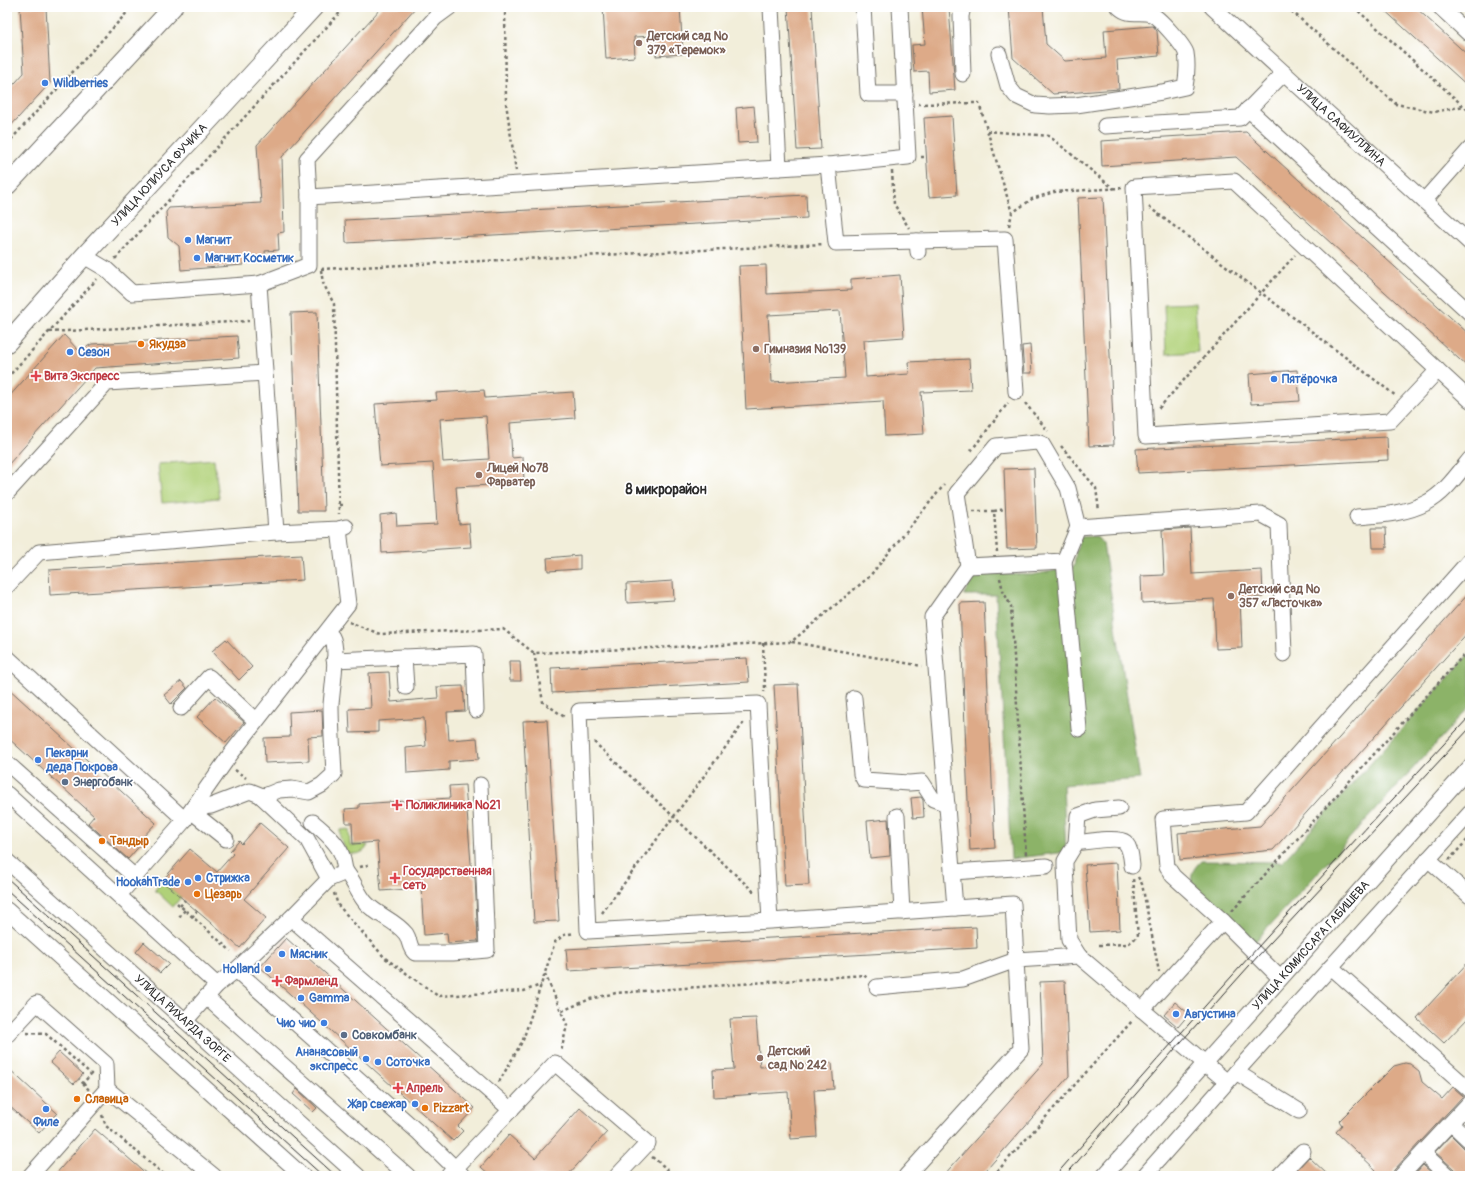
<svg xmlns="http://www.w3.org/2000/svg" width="1477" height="1183" font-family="Pangolin,sans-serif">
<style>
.green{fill:#b0d178;stroke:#6e7e52}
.forest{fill:#8cb368;stroke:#5c6f4a}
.building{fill:#da8;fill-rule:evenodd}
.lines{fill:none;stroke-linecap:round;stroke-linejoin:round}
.minor-casing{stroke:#716f68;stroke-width:17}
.major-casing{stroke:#716f68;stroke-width:20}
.path{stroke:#716f68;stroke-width:2.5;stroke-dasharray:3 3;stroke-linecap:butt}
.minor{stroke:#fff;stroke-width:15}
.major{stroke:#fff;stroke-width:18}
.tram{stroke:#2b2b2b;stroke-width:1}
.education-dot{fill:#8d6e63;stroke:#fff;stroke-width:1.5}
.shop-dot{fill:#3f7fe0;stroke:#fff;stroke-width:1.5}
.food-dot{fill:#e8710a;stroke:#fff;stroke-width:1.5}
.health-dot{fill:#e0444e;stroke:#fff;stroke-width:1.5}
.service-dot{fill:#5c6f8a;stroke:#fff;stroke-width:1.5}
.labels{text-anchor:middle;stroke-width:3.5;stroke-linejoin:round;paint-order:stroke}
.education-label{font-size:12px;font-weight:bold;fill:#785e54;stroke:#fff;text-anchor:start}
.shop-label{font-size:12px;font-weight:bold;fill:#366cbe;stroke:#fff;text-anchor:start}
.street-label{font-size:12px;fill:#2b2b2b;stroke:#fff}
.food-label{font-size:12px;font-weight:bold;fill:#c56008;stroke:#fff;text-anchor:start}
.health-label{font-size:12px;font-weight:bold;fill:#be3a42;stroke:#fff;text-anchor:start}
.service-label{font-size:12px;font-weight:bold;fill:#4e5e75;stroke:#fff;text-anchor:start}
.quarter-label{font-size:14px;font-weight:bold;fill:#2b2b2b;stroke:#fff}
</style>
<rect width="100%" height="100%" fill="#fff"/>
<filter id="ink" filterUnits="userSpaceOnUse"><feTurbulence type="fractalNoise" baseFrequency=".025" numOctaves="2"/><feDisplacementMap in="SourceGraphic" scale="8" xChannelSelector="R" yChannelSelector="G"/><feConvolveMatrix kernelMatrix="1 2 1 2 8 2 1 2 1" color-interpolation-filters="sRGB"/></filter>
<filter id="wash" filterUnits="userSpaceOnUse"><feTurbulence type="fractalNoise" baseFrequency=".012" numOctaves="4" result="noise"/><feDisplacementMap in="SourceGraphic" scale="16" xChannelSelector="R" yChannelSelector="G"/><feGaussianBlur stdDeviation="0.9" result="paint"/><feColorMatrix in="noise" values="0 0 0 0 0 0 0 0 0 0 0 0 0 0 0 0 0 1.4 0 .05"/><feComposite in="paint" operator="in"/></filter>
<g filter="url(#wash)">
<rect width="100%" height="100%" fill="#f2eeda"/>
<path class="green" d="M 1195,303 L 1198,352 L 1166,354 L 1164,304 Z
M 214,459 L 219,498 L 162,503 L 158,464 Z
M 349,829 L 350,845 L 368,845 C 364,854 356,855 347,853 L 340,838 L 340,830 Z
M 162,881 L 181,897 L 173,907 L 155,890 Z"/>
<path class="forest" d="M 1096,536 L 1103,544 L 1140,779 L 1063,785 L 1066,852 L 1011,859 L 996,595 L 964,595 L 969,584 L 978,573 L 1032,575 L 1074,567 L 1076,551 L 1081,537 Z
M 1470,653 L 1470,706 L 1253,944 L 1193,887 C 1189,875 1193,869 1201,861 L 1282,862 Z"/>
<g id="blocks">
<path class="building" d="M 20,7 L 46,7 L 50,83 L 7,130 L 7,92 L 24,73 Z
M 382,7 L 416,7 L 282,157 L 284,232 L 278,233 L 279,250 L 265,251 L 266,261 L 243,263 L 243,265 L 181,270 L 179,246 L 168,237 L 166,212 L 169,208 L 261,203 L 257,145 Z
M 603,7 L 680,7 L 683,54 L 656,56 L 655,36 L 634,37 L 635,57 L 606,59 Z
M 788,7 L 812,7 L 821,149 L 797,150 Z
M 922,7 L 949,7 L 955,90 L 929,92 L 928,71 L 914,72 L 912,45 L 925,44 Z
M 1009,7 L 1043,7 L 1046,44 L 1065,61 L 1106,58 L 1104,30 L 1153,26 L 1157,31 L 1159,56 L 1117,60 L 1119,89 L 1053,94 L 1013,58 Z
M 1381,7 L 1415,7 L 1470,57 L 1470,88 Z
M 754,106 L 757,142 L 738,143 L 736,108 Z
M 952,116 L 957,195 L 929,197 L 924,118 Z
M 1246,132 L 1470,335 L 1470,369 L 1236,157 L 1102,166 L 1101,141 Z
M 806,195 L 807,218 L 346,243 L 345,220 Z
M 1103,197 L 1114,445 L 1089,446 L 1078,198 Z
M 766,265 L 767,294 L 851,290 L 851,279 L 900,275 L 904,337 L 864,340 L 866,377 L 909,374 L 908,362 L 969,359 L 971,390 L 921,392 L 924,434 L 885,436 L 883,401 L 746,409 L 739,266 ZM 840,311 L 845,378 L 772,382 L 768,315 Z
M 317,312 L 324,511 L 298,511 L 291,313 Z
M 64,335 L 79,351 L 92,344 L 237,336 L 239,358 L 95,368 L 7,466 L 7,399 Z
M 1030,345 L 1032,373 L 1024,373 L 1022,346 Z
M 1297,370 L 1300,401 L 1251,404 L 1249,374 Z
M 484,390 L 485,398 L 573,392 L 575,418 L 510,423 L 512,458 L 523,457 L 524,483 L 456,487 L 459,524 L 469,523 L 471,547 L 382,553 L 380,515 L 396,513 L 397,526 L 437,524 L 433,463 L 380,466 L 375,404 L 437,400 L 436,393 ZM 486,416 L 489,459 L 443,462 L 440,419 Z
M 1387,437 L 1388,460 L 1138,473 L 1136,449 Z
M 1034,468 L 1037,548 L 1007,549 L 1004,469 Z
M 1190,528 L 1192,574 L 1262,570 L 1263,597 L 1240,598 L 1242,648 L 1216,649 L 1214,599 L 1142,603 L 1141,576 L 1164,575 L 1162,530 Z
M 1372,528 L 1386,528 L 1387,548 L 1373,548 Z
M 301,555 L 303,580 L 50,595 L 49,570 Z
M 580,555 L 580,569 L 548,571 L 547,558 Z
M 673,581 L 674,600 L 627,603 L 626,584 Z
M 1470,592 L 1470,630 L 1273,850 L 1180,860 L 1178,833 L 1260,826 Z
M 984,602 L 995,848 L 970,850 L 960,603 Z
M 226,639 L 252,667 L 239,680 L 212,651 Z
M 747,658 L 749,682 L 552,693 L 551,668 Z
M 509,661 L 520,661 L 521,681 L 510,681 Z
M 389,672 L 391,702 L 438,698 L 437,687 L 463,686 L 465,711 L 447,712 L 449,740 L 477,738 L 479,759 L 449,761 L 449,770 L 407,773 L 406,748 L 426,746 L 424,718 L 378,721 L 378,732 L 350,733 L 349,709 L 371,708 L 369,673 Z
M 181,681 L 187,688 L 171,704 L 164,695 Z
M 798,684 L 809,885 L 785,886 L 774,685 Z
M 7,687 L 156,823 L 141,839 L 144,841 L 128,859 L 88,823 L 94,816 L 7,737 Z
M 215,697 L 244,722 L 226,743 L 197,717 Z
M 322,710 L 323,736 L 308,737 L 309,761 L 265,763 L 264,738 L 290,737 L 289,712 Z
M 547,720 L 559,921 L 534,922 L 523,721 Z
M 465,785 L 472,877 L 475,877 L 478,941 L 448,943 L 447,933 L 424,935 L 421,888 L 381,891 L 377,842 L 353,844 L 352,823 L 346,823 L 345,809 L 359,808 L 359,804 L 450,798 L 449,786 Z
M 921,797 L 923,800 L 924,817 L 913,818 L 911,798 Z
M 888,819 L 890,856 L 870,858 L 867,821 Z
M 260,823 L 289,848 L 244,899 L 266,918 L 240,948 L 162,881 L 190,849 L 217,872 L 233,854 L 230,851 L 239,841 L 242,844 Z
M 1117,863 L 1120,930 L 1090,932 L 1085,865 Z
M 976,927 L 977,948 L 568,971 L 566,949 Z
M 286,938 L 475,1108 L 458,1126 L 463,1131 L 453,1141 L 260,967 Z
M 144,942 L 169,964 L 160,973 L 136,952 Z
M 1470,960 L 1470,1016 L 1444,1043 L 1417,1018 Z
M 1065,981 L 1069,1076 L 981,1176 L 943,1176 L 1043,1064 L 1040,982 Z
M 1175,1002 L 1189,1014 L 1178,1027 L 1164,1015 Z
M 756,1018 L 760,1067 L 832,1063 L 834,1089 L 814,1090 L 817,1137 L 791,1139 L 788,1092 L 714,1097 L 713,1070 L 734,1069 L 730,1019 Z
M 59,1052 L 83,1074 L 74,1084 L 50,1062 Z
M 1405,1063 L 1410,1064 L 1419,1071 L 1422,1082 L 1442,1099 L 1453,1087 L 1463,1096 L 1394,1170 L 1392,1176 L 1371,1176 L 1376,1170 L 1336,1132 L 1342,1125 L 1339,1121 L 1394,1066 Z
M 7,1067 L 57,1113 L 39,1133 L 7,1104 Z
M 297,1089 L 317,1108 L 313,1112 L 293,1094 Z
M 580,1108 L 607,1132 L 567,1176 L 491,1176 L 481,1167 L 509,1135 L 535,1158 Z
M 95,1129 L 149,1176 L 54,1176 Z
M 1451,1135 L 1464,1148 L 1470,1150 L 1470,1176 L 1457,1176 L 1454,1169 L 1435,1152 Z
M 1309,1157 L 1329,1176 L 1291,1176 Z
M 1423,1165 L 1435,1176 L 1413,1176 Z"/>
</g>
</g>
<g filter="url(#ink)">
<use href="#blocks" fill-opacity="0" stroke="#716f68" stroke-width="1"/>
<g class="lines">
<g class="minor-casing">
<g id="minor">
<path d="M 771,7 L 779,168 L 828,165 L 908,157 L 900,7"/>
<path d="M 863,7 L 868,94 L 905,94"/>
<path id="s1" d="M 1212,7 L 1470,243"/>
<path d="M 1440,7 L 1468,33 L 1470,31"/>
<path d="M 999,54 L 1008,86 L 1016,96 L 1035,105 L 1050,106 L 1076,105 L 1162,92 L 1185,87 C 1187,76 1188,65 1186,53 C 1184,46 1159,17 1151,14 C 1138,10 1130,17 1119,7"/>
<path d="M 963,74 L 961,16 L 963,7"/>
<path d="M 1248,109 L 1470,313"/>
<path d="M 1105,126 L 1240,118 L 1284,73"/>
<path d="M 828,165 L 836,243 L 917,241 L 918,252"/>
<path d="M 309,197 L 779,168"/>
<path d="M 1424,201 L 1470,149"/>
<path d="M 917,241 L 1005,239 L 1016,392"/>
<path d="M 84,256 L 106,269 L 132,293 L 259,284"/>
<path d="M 1438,370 L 1390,421 L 1146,436 L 1134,187 L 1234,181 L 1470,400"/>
<path d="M 7,493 L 107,383 L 265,373"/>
<path d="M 1357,517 C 1380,515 1405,514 1426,503 C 1444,494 1457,475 1470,459"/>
<path d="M 346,527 L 339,529 L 276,532 L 259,284 L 309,265 L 309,197 L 307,159 L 435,18 L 450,7"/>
<path d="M 1064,561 L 1079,729"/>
<path d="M 968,566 L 1064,561 L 1078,527 L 1261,514 L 1279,524 L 1284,654"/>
<path d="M 7,586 L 39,552 L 276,532"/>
<path d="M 7,657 L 185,820"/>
<path d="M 404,657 L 406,687"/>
<path d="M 334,660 L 474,654 L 476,710"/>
<path d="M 854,698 L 861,774 L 864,780 L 909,783 L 922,782 L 933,799 L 947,804"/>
<path d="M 181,708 L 209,677 L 256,721"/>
<path d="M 7,763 L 135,877"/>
<path d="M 7,794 L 217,985 L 185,1021"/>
<path d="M 262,797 L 279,790 L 292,789 L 309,792 L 322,785 L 334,774 C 333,751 331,728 331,705 C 332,689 339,649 332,637 L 322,637"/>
<path d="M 193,808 L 211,806 L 250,791 L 260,795 L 307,839 L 329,879"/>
<path d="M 191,811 L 226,839"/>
<path d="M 897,816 L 902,912"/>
<path d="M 313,822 C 323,831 336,841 341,853 C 344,859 343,865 346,872"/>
<path d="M 1076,843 C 1085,842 1118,836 1125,842 C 1131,849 1131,857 1132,866"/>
<path d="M 1428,859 L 1470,896"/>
<path id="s2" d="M 7,861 L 358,1176"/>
<path d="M 952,872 L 1046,866"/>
<path d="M 119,895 L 183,822 L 230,755 L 348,604 L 339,529"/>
<path d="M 7,910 L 303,1176"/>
<path d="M 291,918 L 511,1110"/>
<path d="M 770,921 L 758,704 L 579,711 L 588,931 L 770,921 L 955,908"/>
<path d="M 1079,956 L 1069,940 L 1065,866 L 1065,861 L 1076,843 L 1078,816 L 1095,810 L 1119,808"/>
<path d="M 1331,967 L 1470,1090"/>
<path d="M 236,970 L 418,1132 L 462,1175"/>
<path d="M 1280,978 L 1223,921 L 1173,876 L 1167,867 L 1163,819 L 1246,812 L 1470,560"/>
<path d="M 217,985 L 236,970 L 291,918 L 329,879 L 346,872 C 354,881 358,894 366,903 C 378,916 395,920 406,934 C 410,940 409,948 415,953 L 453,953 L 487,950 L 480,785"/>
<path d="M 877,987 L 963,979 L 1016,960 L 1013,904 L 955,908 L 932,617 L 968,566 L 957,493 L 996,446 L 1037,442 L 1042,444 L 1068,488 L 1078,527"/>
<path d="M 206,997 L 408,1176"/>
<path d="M 1142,1010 L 1223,921"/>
<path d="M 7,1035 L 37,1003 L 106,1064 L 107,1089 L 30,1176"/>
<path d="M 1236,1072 L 1299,1111"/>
<path d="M 107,1089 L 214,1176"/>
<path d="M 1451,1123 L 1470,1141"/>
<path d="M 1423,1153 L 1448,1176"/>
<path d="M 448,1176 L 555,1063 L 648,1143 L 617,1176"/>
<path d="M 906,1176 L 1021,1049 L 1016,960 L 1079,956 L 1227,1082"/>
<path id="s3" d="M 1104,1176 L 1470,767"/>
<path d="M 1144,1176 L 1227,1082 L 1470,813"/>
<path d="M 1279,1176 L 1303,1151"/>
<path d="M 1401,1176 L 1470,1102"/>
</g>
</g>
<g class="major-casing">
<g id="major">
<path d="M 7,186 L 173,7"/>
<path id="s4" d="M 7,343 L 84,256 L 314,7"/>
</g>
</g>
<path class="path" d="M 505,7 L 506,103 L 516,171
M 1287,7 L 1396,104 L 1434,112 L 1464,106
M 1354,7 L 1470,112
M 918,104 L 979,103 L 1012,213
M 987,131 L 1049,136 L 1114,189
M 7,144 L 132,7
M 921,157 L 927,157
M 892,171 L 894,204 L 909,228
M 1149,207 L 1396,396
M 1009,226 L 1012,213 L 1032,199 L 1054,192 L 1122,188
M 115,259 L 345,7
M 321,269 L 824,244
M 321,270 L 323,283 L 334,304 L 339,514
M 49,332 L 249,321
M 7,378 L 97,279
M 1025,403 L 1048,431
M 1159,408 L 1295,255
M 1061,446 L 1096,488 L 1099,511
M 971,451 L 1008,403
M 339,505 L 345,505
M 973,511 L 994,511 L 997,552
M 994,511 L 1005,509
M 1000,578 L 1003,591 L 1011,606 L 1026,855
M 349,622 L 380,634 L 503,629 L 534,653 L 791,642 L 869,577 L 944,485
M 792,642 L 922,666
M 763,643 L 765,688 L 764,692
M 534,653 L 543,702 L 566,718
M 594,742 L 754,892
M 235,770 L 246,778
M 1449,860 L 1470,837
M 360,867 L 371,864
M 1138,877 L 1142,884 L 1159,972
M 334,893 L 338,905 L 385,958 L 438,996 L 524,991 L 541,985
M 177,903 L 231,951
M 180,906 L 185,900
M 1232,911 L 1470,648
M 602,913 L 745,721
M 179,917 L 185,910
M 192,917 L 197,911
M 1099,945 L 1128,944 L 1138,936 L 1133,878
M 545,974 L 567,1025 L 561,1052
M 562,1011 L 590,999 L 616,993 L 864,975 L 867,978
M 27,1033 L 46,1034 L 91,1074 L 83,1083 L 79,1079
M 499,1082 L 523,1040 L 555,942 L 564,935 L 574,933
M 83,1083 L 89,1090
M 102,1115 L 106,1126 L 166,1176
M 652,1157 L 676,1176
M 993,1176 L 1133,1020"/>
<use href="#minor" class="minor"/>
<use href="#major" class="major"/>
<path class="tram" d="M 7,878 L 336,1176
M 7,890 L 323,1176
M 1055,1176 C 1191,1020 1329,867 1470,716
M 1065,1176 L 1181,1042 L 1258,956 L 1470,728"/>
</g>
</g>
<g class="education-dot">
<circle cx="639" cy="43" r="4"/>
<circle cx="756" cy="349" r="4"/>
<circle cx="479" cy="475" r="4"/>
<circle cx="1231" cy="596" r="4"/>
<circle cx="760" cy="1058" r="4"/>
</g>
<g class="shop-dot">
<circle cx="45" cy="83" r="4"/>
<circle cx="188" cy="240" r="4"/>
<circle cx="197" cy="258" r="4"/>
<circle cx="70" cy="352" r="4"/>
<circle cx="1274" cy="379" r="4"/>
<circle cx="38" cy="760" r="4"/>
<circle cx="198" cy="878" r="4"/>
<circle cx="188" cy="882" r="4"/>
<circle cx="282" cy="954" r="4"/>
<circle cx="268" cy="969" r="4"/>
<circle cx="301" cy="998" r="4"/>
<circle cx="1176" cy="1014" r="4"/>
<circle cx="324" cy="1023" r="4"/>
<circle cx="366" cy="1059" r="4"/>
<circle cx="378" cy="1062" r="4"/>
<circle cx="415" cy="1104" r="4"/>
<circle cx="46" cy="1109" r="4"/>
</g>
<g class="food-dot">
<circle cx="141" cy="344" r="4"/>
<circle cx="102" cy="841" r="4"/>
<circle cx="197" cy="894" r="4"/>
<circle cx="77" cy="1099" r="4"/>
<circle cx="425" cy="1108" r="4"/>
</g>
<g class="health-dot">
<path d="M34 370h4v4h4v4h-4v4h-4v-4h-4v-4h4z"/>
<path d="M395 799h4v4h4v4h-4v4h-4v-4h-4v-4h4z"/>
<path d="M393 872h4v4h4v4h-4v4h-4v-4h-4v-4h4z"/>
<path d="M275 975h4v4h4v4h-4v4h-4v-4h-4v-4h4z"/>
<path d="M396 1082h4v4h4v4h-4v4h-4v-4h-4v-4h4z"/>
</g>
<g class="service-dot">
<circle cx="65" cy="782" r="4"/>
<circle cx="344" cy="1035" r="4"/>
</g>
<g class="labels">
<g class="education-label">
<text x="647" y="40">Детский сад №<tspan x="647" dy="14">379 «Теремок»</tspan></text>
<text x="764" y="353">Гимназия №139</text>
<text x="487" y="472">Лицей №78<tspan x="487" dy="14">Фарватер</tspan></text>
<text x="1239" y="593">Детский сад №<tspan x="1239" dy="14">357 «Ласточка»</tspan></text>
<text x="768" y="1055">Детский<tspan x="768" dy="14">сад № 242</tspan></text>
</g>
<g class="shop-label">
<text x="53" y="87">Wildberries</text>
<text x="196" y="244">Магнит</text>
<text x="205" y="262">Магнит Косметик</text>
<text x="78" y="356">Сезон</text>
<text x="1282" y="383">Пятёрочка</text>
<text x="46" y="757">Пекарни<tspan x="46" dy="14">деда Покрова</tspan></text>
<text x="206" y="882">Стрижка</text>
<text x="180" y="886" text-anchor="end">HookahTrade</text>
<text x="290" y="958">Мясник</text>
<text x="260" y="973" text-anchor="end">Holland</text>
<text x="309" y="1002">Gamma</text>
<text x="1184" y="1018">Августина</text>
<text x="316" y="1027" text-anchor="end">Чио чио</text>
<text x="358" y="1056" text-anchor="end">Ананасовый<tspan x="358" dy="14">экспресс</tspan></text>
<text x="386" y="1066">Соточка</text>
<text x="407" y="1108" text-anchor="end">Жар свежар</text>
<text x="46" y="1126" text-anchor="middle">Филе</text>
</g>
<g class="street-label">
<text dy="4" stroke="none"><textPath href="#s1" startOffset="175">УЛИЦА САФИУЛЛИНА</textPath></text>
<text dy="4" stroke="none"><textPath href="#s4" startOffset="227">УЛИЦА ЮЛИУСА ФУЧИКА</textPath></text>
<text dy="4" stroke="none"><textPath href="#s3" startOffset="310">УЛИЦА КОМИССАРА ГАБИШЕВА</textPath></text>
<text dy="4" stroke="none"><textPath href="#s2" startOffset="236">УЛИЦА РИХАРДА ЗОРГЕ</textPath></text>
</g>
<g class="food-label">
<text x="149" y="348">Якудза</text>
<text x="110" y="845">Тандыр</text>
<text x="205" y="898">Цезарь</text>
<text x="85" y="1103">Славица</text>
<text x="433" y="1112">Pizzart</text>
</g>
<g class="health-label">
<text x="44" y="380">Вита Экспресс</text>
<text x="406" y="809">Поликлиника №21</text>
<text x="403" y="875">Государственная<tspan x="403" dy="14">сеть</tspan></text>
<text x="285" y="985">Фармленд</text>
<text x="406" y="1092">Апрель</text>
</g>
<g class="service-label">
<text x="73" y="786">Энергобанк</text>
<text x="352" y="1039">Совкомбанк</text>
</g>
<g class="quarter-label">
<text x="666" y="494">8 микрорайон</text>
</g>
</g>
<rect width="1477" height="1183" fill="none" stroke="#fff" stroke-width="24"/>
</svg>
